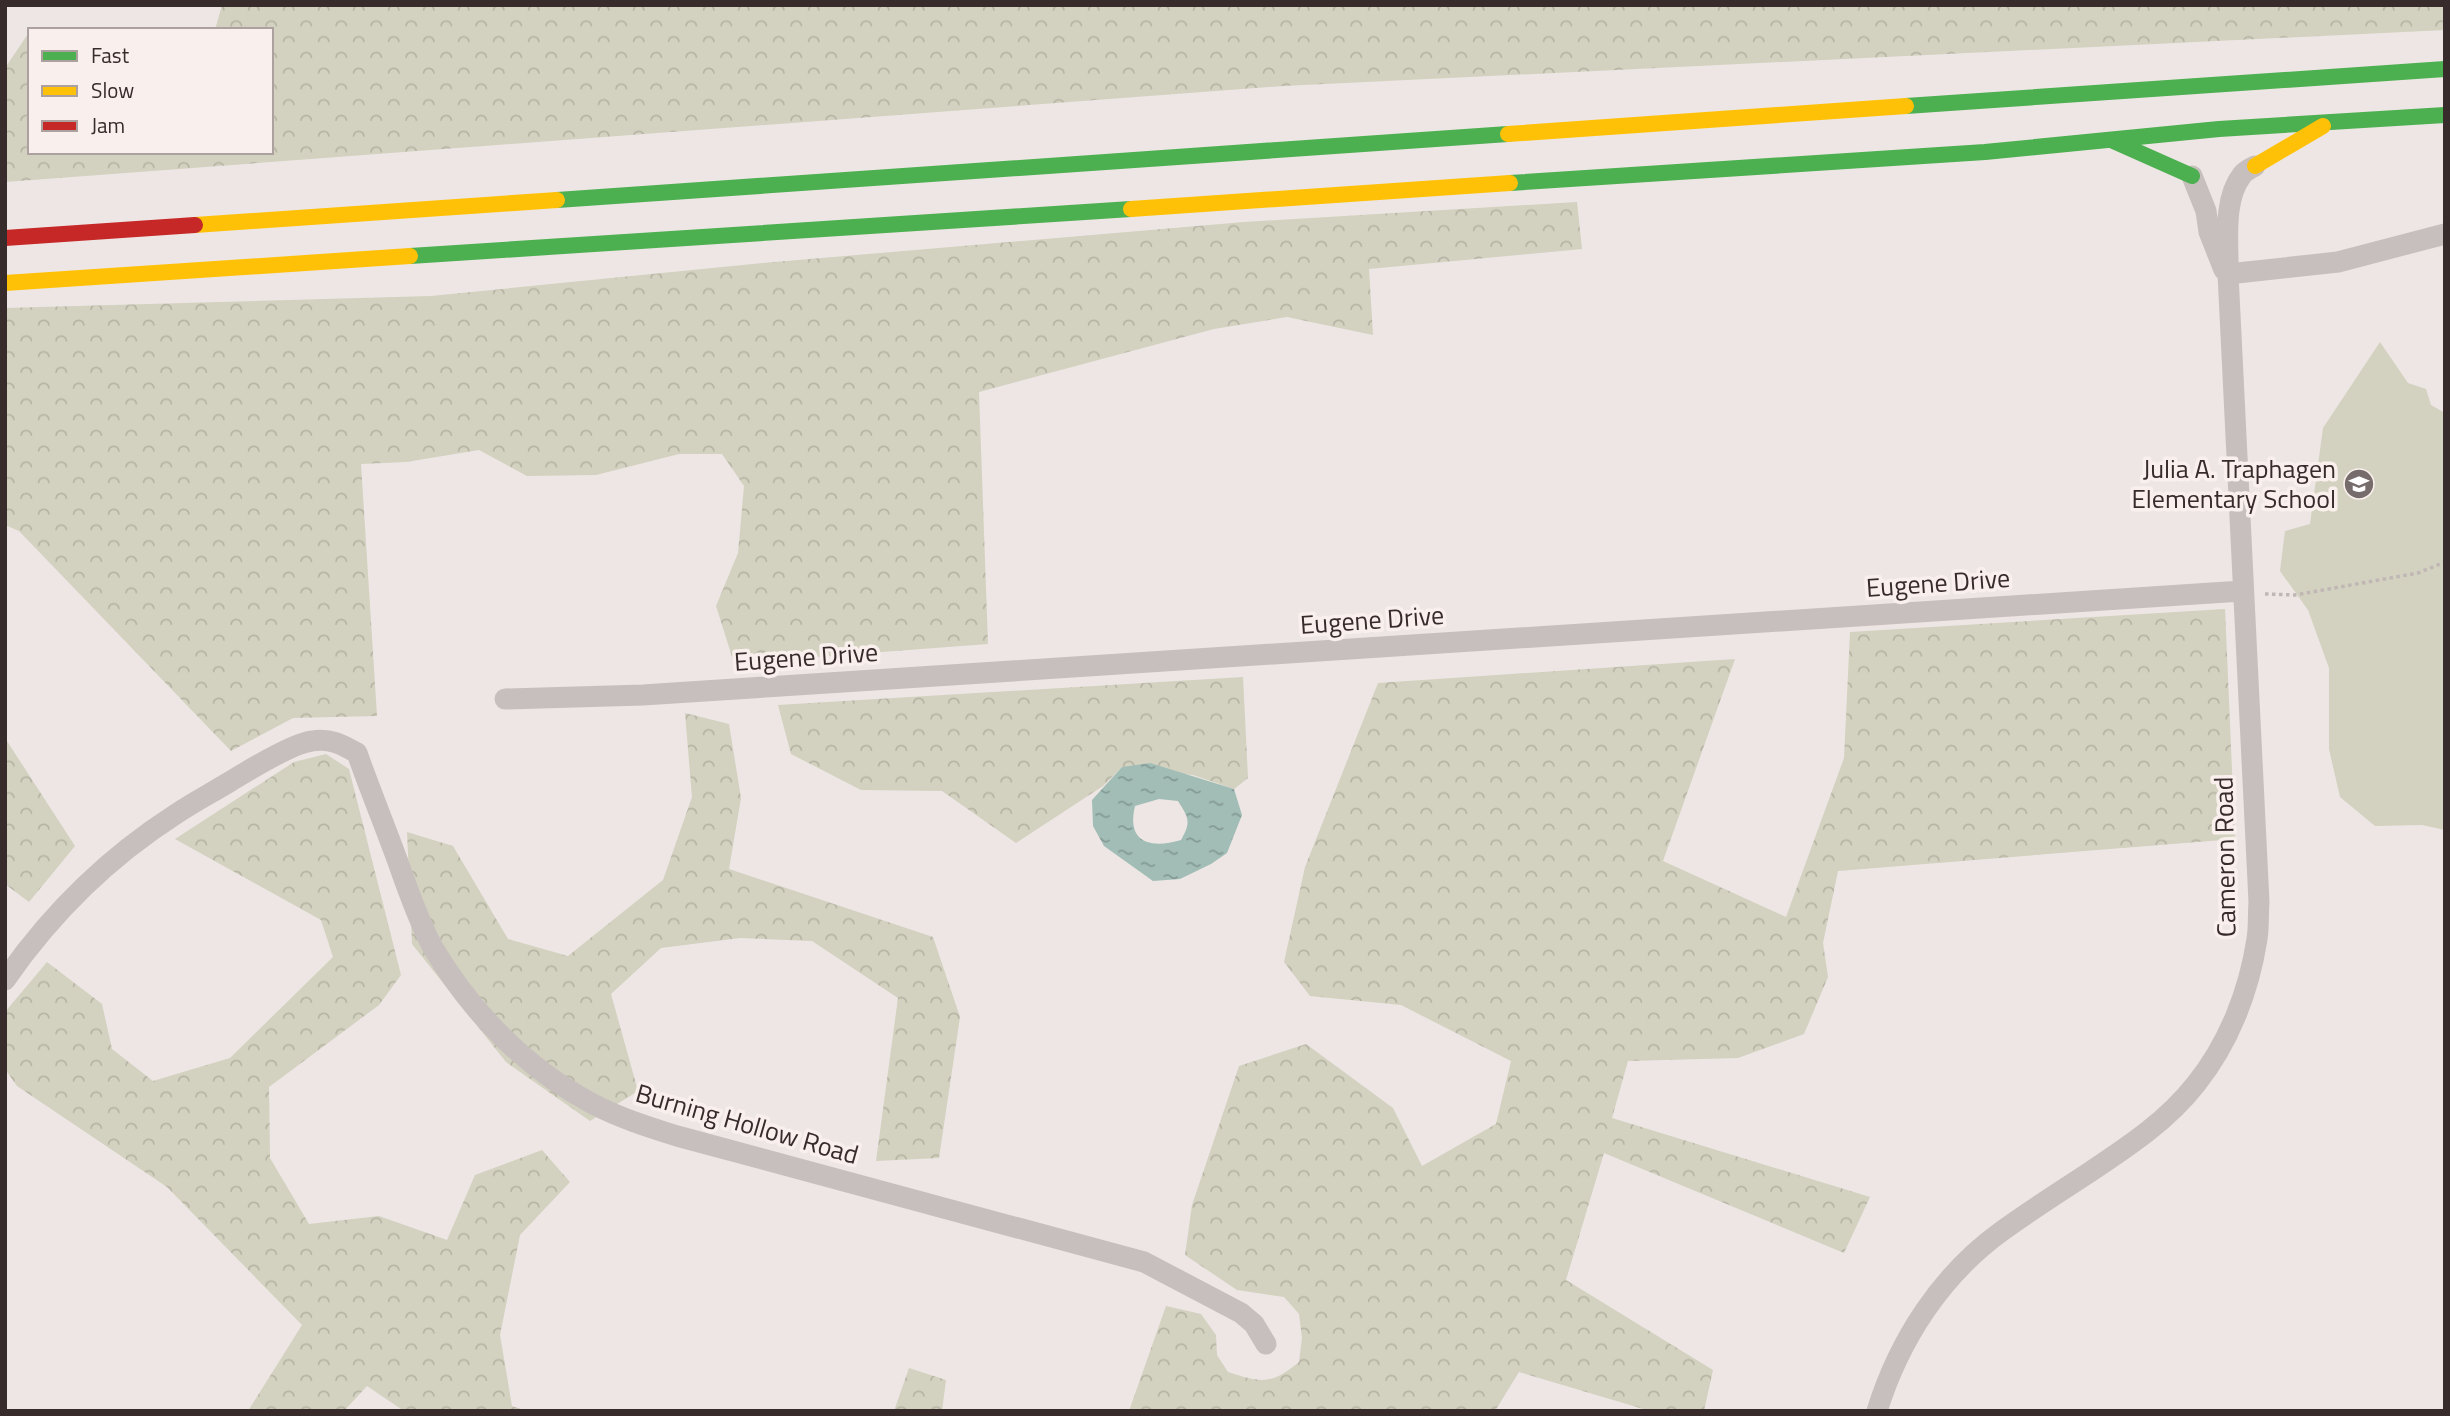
<svg xmlns="http://www.w3.org/2000/svg" width="2450" height="1416" font-family="'Titillium Web',sans-serif">
<style>
.grass{fill:#d3d1bf}
.forest{fill:url(#forest-crowns)}
.water{fill:url(#water-ripples);fill-rule:evenodd}
.lines{fill:none;stroke-linecap:round;stroke-linejoin:round}
.path{stroke:#c0b7b5;stroke-width:3.5;stroke-dasharray:3.5 3.5;stroke-linecap:butt}
.street{stroke:#c7bfbd;stroke-width:21}
.fast{stroke:#4caf50;stroke-width:16}
.slow{stroke:#ffc107;stroke-width:16}
.jam{stroke:#c62828;stroke-width:16}
.labels{text-anchor:middle;stroke-width:7;stroke-linejoin:round;paint-order:stroke}
.poi-label{font-size:26px;fill:#382b2b;stroke:#f9f0ed;text-anchor:end}
.street-label{font-size:26px;fill:#382b2b;stroke:#f9f0ed}
</style>
<defs>
<pattern id="forest-crowns" width="20" height="18" patternUnits="userSpaceOnUse" patternTransform="scale(1.75)"><rect width="20" height="18" fill="#d3d1bf"/><path d="M2 6a3 3 0 1 1 6 0M12 15a3 3 0 1 1 6 0" fill="none" stroke="#b6b4a4"/></pattern>
<pattern id="water-ripples" width="26" height="14" patternUnits="userSpaceOnUse" patternTransform="scale(1.75)"><rect width="26" height="14" fill="#a1bdb6"/><path d="M2 4q2-2 4 0t4 0M15 11q2-2 4 0t4 0" fill="none" stroke="#849a94"/></pattern>
</defs>
<rect width="100%" height="100%" fill="#ede6e4"/>
<path class="grass" d="M 2380,342 L 2408,383 L 2426,389 L 2431,405 L 2445,413 L 2445,830 L 2422,825 L 2375,826 L 2340,797 L 2329,749 L 2329,668 L 2308,610 L 2280,571 L 2285,531 L 2310,524 L 2323,428 Z"/>
<path class="forest" d="M 222,5 L 2445,5 L 2445,30 L 1283,86 L 5,182 L 5,68 L 30,31 L 30,152 L 271,152 L 271,30 L 215,30 Z
M 1577,202 L 1582,249 L 1369,269 L 1373,335 L 1287,317 L 1214,329 L 979,392 L 988,644 L 734,663 L 716,606 L 738,553 L 744,486 L 722,454 L 679,454 L 596,475 L 527,476 L 479,450 L 406,462 L 361,464 L 377,716 L 293,718 L 231,751 L 19,531 L 5,525 L 5,308 L 431,296 L 763,263 L 1244,222 Z
M 2225,609 L 2235,839 L 1838,871 L 1823,943 L 1828,977 L 1804,1034 L 1738,1058 L 1628,1061 L 1612,1118 L 1870,1197 L 1844,1253 L 1604,1153 L 1566,1280 L 1713,1370 L 1704,1411 L 1650,1411 L 1519,1372 L 1495,1411 L 1129,1411 L 1166,1306 L 1201,1314 L 1216,1335 L 1217,1355 L 1228,1372 C 1262,1383 1271,1385 1299,1362 L 1302,1338 L 1299,1314 L 1284,1297 L 1237,1290 L 1185,1255 L 1192,1205 L 1239,1066 L 1306,1044 L 1393,1108 L 1422,1166 L 1496,1124 L 1511,1061 L 1401,1005 L 1310,996 L 1284,962 L 1305,867 L 1378,683 L 1735,659 L 1663,861 L 1786,917 L 1844,758 L 1850,632 Z
M 1243,677 L 1248,778 L 1234,789 L 1193,775 L 1122,767 L 1103,786 L 1016,843 L 942,791 L 861,790 L 791,754 L 778,705 Z
M 685,713 L 729,724 L 741,798 L 729,869 L 933,937 L 960,1017 L 939,1158 L 876,1161 L 898,998 L 812,941 L 740,938 L 661,948 L 611,994 L 638,1091 L 590,1121 L 506,1062 L 412,944 L 407,832 L 453,846 L 508,939 L 568,956 L 663,880 L 692,797 Z
M 5,738 L 75,846 L 29,902 L 5,884 Z
M 326,754 L 349,769 L 401,975 L 379,1005 L 269,1087 L 270,1158 L 309,1224 L 379,1216 L 447,1240 L 475,1175 L 542,1150 L 570,1182 L 520,1235 L 500,1335 L 512,1406 L 526,1411 L 404,1411 L 367,1386 L 344,1411 L 248,1411 L 302,1325 L 167,1187 L 17,1086 L 5,1069 L 5,1012 L 47,962 L 102,1004 L 112,1049 L 153,1081 L 230,1058 L 333,957 L 321,920 L 175,839 L 294,762 Z
M 909,1368 L 946,1380 L 942,1411 L 894,1411 Z"/>
<path class="water" d="M 1150,763 L 1234,789 L 1242,815 L 1227,853 L 1211,864 L 1180,879 L 1153,881 L 1104,846 L 1093,826 L 1092,800 L 1122,767 ZM 1159,799 L 1178,801 C 1188,817 1192,822 1181,840 C 1151,849 1126,843 1135,806 Z"/>
<g class="lines">
<path class="path" d="M 2265,594 L 2295,595 L 2418,573 L 2445,562"/>
<path class="street" d="M 2192,176 L 2206,211 L 2209,232 L 2224,270
M 2228,274 L 2338,262 L 2445,234
M 505,699 L 643,695 L 2242,591
M 5,980 C 50,915 109,857 176,814 C 194,802 213,792 231,781 C 249,770 293,743 312,741 C 330,738 341,744 357,753 C 370,790 385,826 398,862 C 408,891 418,919 432,946 C 470,1011 526,1069 593,1104 C 620,1118 648,1127 677,1136 L 1144,1262 L 1241,1313 L 1254,1324 L 1266,1344
M 1877,1411 C 1899,1340 1941,1275 2002,1231 C 2031,1210 2061,1191 2090,1172 C 2129,1146 2167,1121 2196,1084 C 2229,1043 2249,991 2257,939 C 2259,927 2258,914 2259,902 L 2228,274 C 2229,244 2222,201 2242,175 C 2245,171 2251,168 2255,166"/>
<path class="fast" d="M 1906,106 L 2445,69
M 2111,140 L 2192,176
M 1510,183 L 1985,152 L 2219,129 L 2445,115
M 557,200 L 1508,134
M 410,256 L 1131,209"/>
<path class="slow" d="M 1508,134 L 1906,106
M 2255,166 L 2323,126
M 1131,209 L 1510,183
M 195,225 L 557,200
M 5,283 L 410,256"/>
<path class="jam" d="M 5,238 L 195,225"/>
</g>
<defs>
<g id="school-disc" transform="scale(1.575)"><circle r="9.5" fill="#776c6c" stroke="#f9f0ed"/><path d="M0-5L7-2L0 1L-7-2ZM-4 1L0 2.5L4 1V4Q0 6-4 4Z" fill="#fff"/></g>
</defs>
<g fill-rule="evenodd">
<use href="#school-disc" x="2359" y="484"/>
</g>
<g class="labels">
<g class="poi-label">
<text x="2336" y="478">Julia A. Traphagen<tspan x="2336" dy="30">Elementary School</tspan></text>
</g>
<g class="street-label">
<text transform="translate(1938 583) rotate(-4)" y="9">Eugene Drive</text>
<text transform="translate(1372 620) rotate(-4)" y="9">Eugene Drive</text>
<text transform="translate(806 657) rotate(-4)" y="9">Eugene Drive</text>
<text transform="translate(2225 857) rotate(-91)" y="9">Cameron Road</text>
<text transform="translate(747 1124) rotate(16)" y="9">Burning Hollow Road</text>
</g>
</g>
<rect width="2450" height="1416" fill="none" stroke="#382b2b" stroke-width="14"/>
<rect x="28" y="28" width="245" height="126" fill="#f9f0ed" stroke="#aca19f" stroke-width="2"/>
<rect x="42" y="51" width="35" height="10" fill="#4caf50" stroke="#aca19f" stroke-width="2"/>
<text x="91" y="63" font-size="21" fill="#382b2b">Fast</text>
<rect x="42" y="86" width="35" height="10" fill="#ffc107" stroke="#aca19f" stroke-width="2"/>
<text x="91" y="98" font-size="21" fill="#382b2b">Slow</text>
<rect x="42" y="121" width="35" height="10" fill="#c62828" stroke="#aca19f" stroke-width="2"/>
<text x="91" y="133" font-size="21" fill="#382b2b">Jam</text>
</svg>
